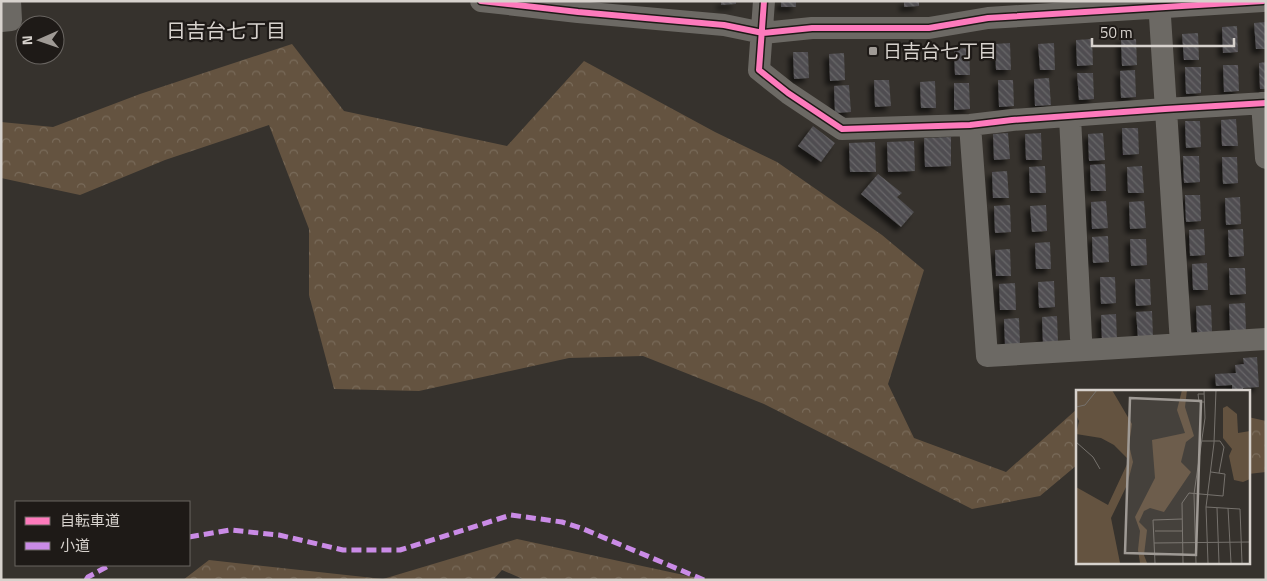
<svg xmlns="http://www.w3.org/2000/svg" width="1267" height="581" font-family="'Titillium Web','Noto Sans JP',sans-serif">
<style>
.forest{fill:url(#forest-crowns)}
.building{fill:url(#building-back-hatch);filter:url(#shadow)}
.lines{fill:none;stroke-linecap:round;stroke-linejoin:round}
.minor{stroke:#6c6964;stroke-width:22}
.quiet{stroke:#ca8be6;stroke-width:5;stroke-dasharray:10 5;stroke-linecap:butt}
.cycleway-casing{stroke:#1e1a17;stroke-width:9}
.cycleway{stroke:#fd7abc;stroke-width:6}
.poi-dot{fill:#9f9a95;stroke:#1e1a17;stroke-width:2}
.labels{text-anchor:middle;stroke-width:4.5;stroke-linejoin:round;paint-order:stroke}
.poi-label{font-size:19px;fill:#d7d2cd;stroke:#1e1a17;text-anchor:start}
.neighbourhood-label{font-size:20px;fill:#d7d2cd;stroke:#1e1a17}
.inset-road{fill:none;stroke:#76726d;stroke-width:1}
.view{fill:#9f9a95;fill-opacity:0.15;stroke:#9f9a95;stroke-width:2.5}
.inset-edge{fill:none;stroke:#d7d2cd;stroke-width:2.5}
</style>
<defs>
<pattern id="forest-crowns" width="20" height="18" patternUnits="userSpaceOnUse" patternTransform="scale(1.25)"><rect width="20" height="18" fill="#645340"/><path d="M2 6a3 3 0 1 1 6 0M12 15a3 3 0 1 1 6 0" fill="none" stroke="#796b5a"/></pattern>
<pattern id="building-back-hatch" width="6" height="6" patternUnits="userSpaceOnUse" patternTransform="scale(1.25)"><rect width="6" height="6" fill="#504e51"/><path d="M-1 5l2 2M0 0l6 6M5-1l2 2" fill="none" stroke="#686769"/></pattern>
<filter id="shadow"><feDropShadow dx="-4.5" dy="4.5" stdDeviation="2.5" flood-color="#0009"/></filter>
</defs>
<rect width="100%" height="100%" fill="#36322d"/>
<path class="forest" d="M 292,44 L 344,111 L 507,146 L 584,61 L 715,132 L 777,162 L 882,235 L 924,270 L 888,384 L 914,438 L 1006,472 L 1077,409 L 1077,465 L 1040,496 L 972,509 L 764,404 L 643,356 L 569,358 L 419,391 L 334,389 L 309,295 L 309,229 L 269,125 L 165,160 L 80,195 L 1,178 L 1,122 L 53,127 L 140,94 Z
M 1248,417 L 1266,421 L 1266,472 L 1248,474 Z
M 517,539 L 707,580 L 525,580 L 502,570 L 493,580 L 183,580 L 209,560 L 383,579 Z"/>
<path class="building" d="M 721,1 L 736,1 L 736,4 L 721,5 Z
M 781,1 L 796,1 L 796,7 L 781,7 Z
M 904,1 L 919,1 L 919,6 L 904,7 Z
M 1266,22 L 1266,49 L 1256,49 L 1254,23 Z
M 1237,26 L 1238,52 L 1223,53 L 1222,27 Z
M 1198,33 L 1199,60 L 1184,60 L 1182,34 Z
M 1092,39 L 1093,65 L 1077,66 L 1076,40 Z
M 1121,39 L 1136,39 L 1137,65 L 1122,66 Z
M 1010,43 L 1011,70 L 996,70 L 995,44 Z
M 1054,43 L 1055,70 L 1040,70 L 1038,44 Z
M 969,48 L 970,75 L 955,75 L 954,49 Z
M 793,52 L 808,52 L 809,78 L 794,79 Z
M 844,53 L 845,80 L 830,81 L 829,54 Z
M 1266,62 L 1266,89 L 1260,89 L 1259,63 Z
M 1223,65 L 1238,65 L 1239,91 L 1224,92 Z
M 1185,67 L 1201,67 L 1201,93 L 1186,94 Z
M 1135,70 L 1136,97 L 1121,98 L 1120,71 Z
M 1077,73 L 1093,73 L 1094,99 L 1079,100 Z
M 1049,78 L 1051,105 L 1035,106 L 1034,79 Z
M 874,80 L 889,80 L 891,106 L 875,107 Z
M 998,80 L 1013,80 L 1014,106 L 999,107 Z
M 935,81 L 936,108 L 921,108 L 920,82 Z
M 954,83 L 969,83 L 970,109 L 954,110 Z
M 849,85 L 851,112 L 835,113 L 834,86 Z
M 1236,119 L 1238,146 L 1222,146 L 1221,120 Z
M 1185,121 L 1200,121 L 1201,147 L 1186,148 Z
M 813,126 L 835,143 L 821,162 L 798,146 Z
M 1122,128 L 1138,128 L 1139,154 L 1123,155 Z
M 1008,133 L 1010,159 L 994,160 L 993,134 Z
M 1041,133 L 1042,160 L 1026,160 L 1025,134 Z
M 1103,133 L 1105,160 L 1089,161 L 1088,134 Z
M 951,137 L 951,166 L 925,167 L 924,138 Z
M 914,141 L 915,171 L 888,172 L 887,142 Z
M 875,142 L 876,172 L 850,172 L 849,143 Z
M 1183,156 L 1199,156 L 1200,182 L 1184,183 Z
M 1222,157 L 1237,157 L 1238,183 L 1223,184 Z
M 1105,164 L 1106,191 L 1091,191 L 1090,165 Z
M 1045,166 L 1046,193 L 1030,193 L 1029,167 Z
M 1142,166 L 1144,193 L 1128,193 L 1127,167 Z
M 1007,171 L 1009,198 L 993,198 L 992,172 Z
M 878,174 L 902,193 L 897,197 L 914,212 L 901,227 L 861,194 Z
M 1185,195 L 1200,195 L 1201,221 L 1186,222 Z
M 1240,197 L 1241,224 L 1226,225 L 1225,198 Z
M 1106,201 L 1108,228 L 1092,229 L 1091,202 Z
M 1144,201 L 1146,228 L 1130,229 L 1129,202 Z
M 1010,205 L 1011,232 L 995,233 L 994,206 Z
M 1046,205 L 1047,231 L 1032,232 L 1030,206 Z
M 1204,229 L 1205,255 L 1190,256 L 1189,230 Z
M 1243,229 L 1244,256 L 1229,257 L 1228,230 Z
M 1108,236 L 1109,262 L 1093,263 L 1092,237 Z
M 1130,239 L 1146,239 L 1147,265 L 1131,266 Z
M 1050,242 L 1051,269 L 1036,269 L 1035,243 Z
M 1010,249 L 1011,276 L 996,276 L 995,250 Z
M 1207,263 L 1208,290 L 1193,290 L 1192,264 Z
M 1229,268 L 1245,268 L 1246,294 L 1230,295 Z
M 1100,277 L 1115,277 L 1116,303 L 1101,304 Z
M 1135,279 L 1150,279 L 1151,305 L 1136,306 Z
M 1054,281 L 1055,307 L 1039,308 L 1038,282 Z
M 1015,283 L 1016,310 L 1000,310 L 999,284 Z
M 1245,303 L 1246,330 L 1230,331 L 1229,304 Z
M 1211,305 L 1212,332 L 1197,332 L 1196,306 Z
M 1152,311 L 1153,337 L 1138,338 L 1136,312 Z
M 1116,314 L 1117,341 L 1102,341 L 1101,315 Z
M 1057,316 L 1058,343 L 1043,344 L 1042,317 Z
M 1019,318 L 1020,344 L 1005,345 L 1004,319 Z
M 1257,357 L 1259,387 L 1243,388 L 1243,391 L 1232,391 L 1232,385 L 1216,386 L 1215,374 L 1236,373 L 1235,365 L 1244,364 L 1243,358 Z"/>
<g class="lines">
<path class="minor" d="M 481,1 L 578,12 L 724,25 L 763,33 L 812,28 L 929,28 L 988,18 L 1263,1
M 764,1 L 759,70 L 788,93 L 842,129 L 970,125 L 1012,120 L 1165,109 L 1266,103
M 1159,1 L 1181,344
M 1,21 L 11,20 L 10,1
M 1262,103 L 1266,158
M 1070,117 L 1081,338
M 970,125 L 987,356 L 1266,339"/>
<path class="quiet" d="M 189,537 L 230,530 L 279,535 L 343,550 L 400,550 L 511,515 L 562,522 L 581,528 L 704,580
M 86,580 L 88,577 L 110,565"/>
<g class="cycleway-casing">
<path id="cycleway" d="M 481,1 L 578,12 L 724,25 L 763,33 L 812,28 L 929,28 L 988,18 L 1263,1
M 764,1 L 759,70 L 788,93 L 842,129 L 970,125 L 1012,120 L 1165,109 L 1266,103"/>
</g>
<use href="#cycleway" class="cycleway"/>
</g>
<rect class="poi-dot" x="868" y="46" width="10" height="10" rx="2.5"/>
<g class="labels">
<g class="poi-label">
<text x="883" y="58">日吉台七丁目</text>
</g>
<g class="neighbourhood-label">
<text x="226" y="38">日吉台七丁目</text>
</g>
</g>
<g transform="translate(1076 390)">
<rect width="174" height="174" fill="#36322d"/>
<path d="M 0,0 L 36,0 L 56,34 L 53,55 L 57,72 L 51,95 L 35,128 L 44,173 L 0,173 L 0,97 L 32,115 L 53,70 L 38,55 L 25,48 L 0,44 L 3,31 L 0,25 ZM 106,0 L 111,0 L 109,17 L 118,46 L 110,52 L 105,72 L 115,82 L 88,122 L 74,118 L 68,121 L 63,132 L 71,140 L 68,165 L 71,173 L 64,173 L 62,160 L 64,141 L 59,127 L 79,88 L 76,50 L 109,43 L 101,20 ZM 151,16 L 161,24 L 162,43 L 174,41 L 174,89 L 167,92 L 158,90 L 153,66 L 156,59 L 147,48 L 147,18 Z" fill="#645340"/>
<path class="inset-road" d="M 128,4 L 122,4 L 123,12 L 129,12M 0,17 L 9,15 L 21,0M 126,51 L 144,51 L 148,57 L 143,83M 0,52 L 17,67 L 24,79M 130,117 L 164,119 L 166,173M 141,118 L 143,173M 152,118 L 155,173M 79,141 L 106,141M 78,153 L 174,152M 78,165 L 107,164M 79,173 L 77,130 L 106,129M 107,173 L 106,113 L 113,103 L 147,106 L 149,84 L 135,82M 120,173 L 118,104 L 129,28 L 128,0M 132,173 L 130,117 L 138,53 L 140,0"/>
<path class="view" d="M 54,8 L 125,11 L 120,165 L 49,163 Z"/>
<rect width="174" height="174" class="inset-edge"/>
</g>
<rect width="1267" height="581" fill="none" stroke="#d7d2cd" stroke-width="5"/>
<rect x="15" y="501" width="175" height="65" fill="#1e1a17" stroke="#686460"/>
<rect x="25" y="517" width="25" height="8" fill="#fd7abc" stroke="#686460"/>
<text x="60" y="526" font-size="15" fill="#d7d2cd">自転車道</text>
<rect x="25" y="542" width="25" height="8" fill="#ca8be6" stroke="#686460"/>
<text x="60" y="551" font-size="15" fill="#d7d2cd">小道</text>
<g transform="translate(40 40) rotate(268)"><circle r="24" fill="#1e1a17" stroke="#686460"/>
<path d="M0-4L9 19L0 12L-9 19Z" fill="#9f9a95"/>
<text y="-8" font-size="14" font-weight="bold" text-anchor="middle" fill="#d7d2cd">N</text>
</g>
<path d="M1092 38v8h142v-8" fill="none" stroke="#d7d2cd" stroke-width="2.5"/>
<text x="1100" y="38" font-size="15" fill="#d7d2cd" stroke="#1e1a17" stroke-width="4" paint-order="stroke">50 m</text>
</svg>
